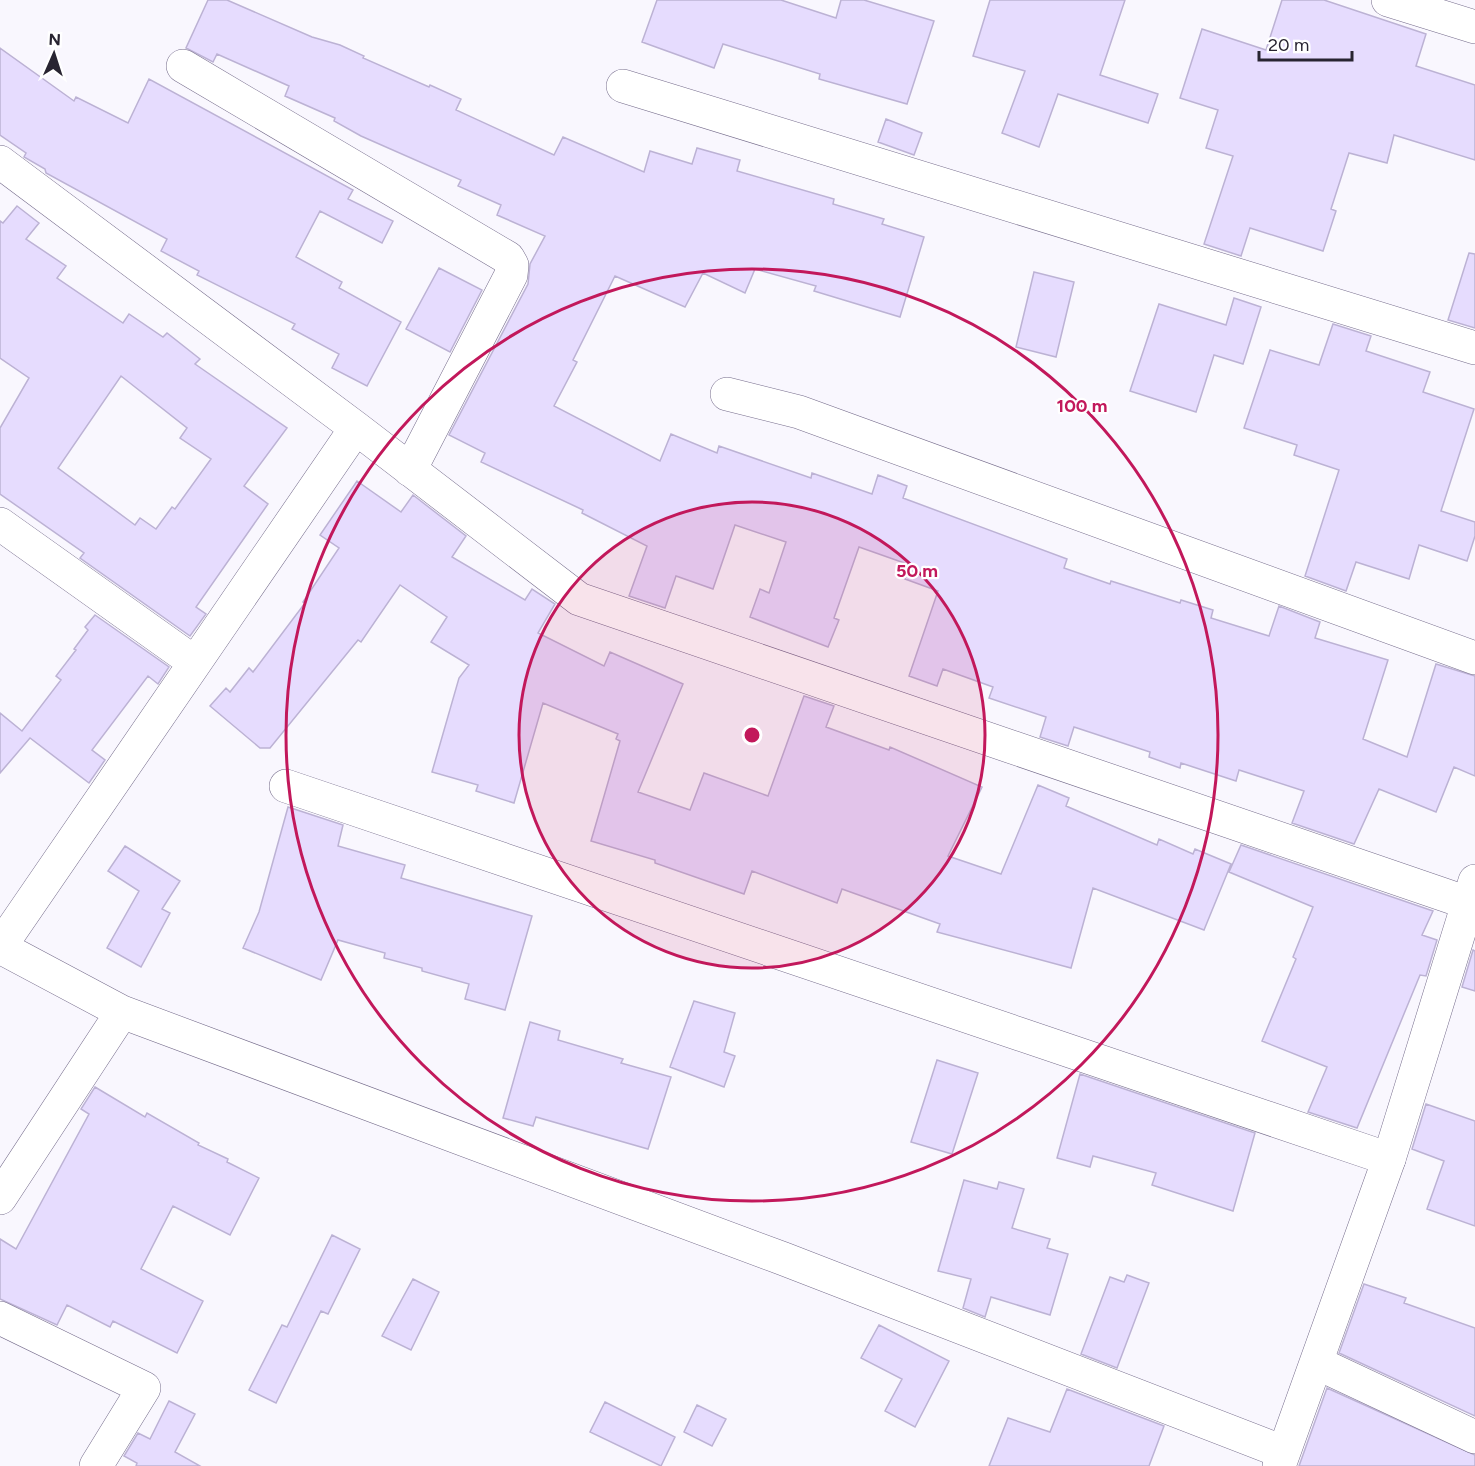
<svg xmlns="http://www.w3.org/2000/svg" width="1475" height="1466" font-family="Figtree,sans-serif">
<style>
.building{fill:#e6dcfe;stroke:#bcb2d4;stroke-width:1.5;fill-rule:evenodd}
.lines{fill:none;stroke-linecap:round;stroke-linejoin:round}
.minor-casing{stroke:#766d8c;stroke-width:34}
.tertiary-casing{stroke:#766d8c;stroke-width:34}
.minor{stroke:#fff;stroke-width:33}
.tertiary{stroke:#fff;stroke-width:33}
.ring{fill:none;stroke:#c2185b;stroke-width:3}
.centre{fill:#c2185b;stroke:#fff;stroke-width:3}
.ring-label{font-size:18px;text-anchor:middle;font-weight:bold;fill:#c2185b;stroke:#fff;stroke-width:4.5;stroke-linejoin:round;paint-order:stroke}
</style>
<rect width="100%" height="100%" fill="#f9f7fe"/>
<path class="building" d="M 208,0 L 227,0 L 312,37 L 340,45 L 364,56 L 363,58 L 429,87 L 430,85 L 461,99 L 456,110 L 554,155 L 563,137 L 644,172 L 650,151 L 692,164 L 697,148 L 740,160 L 737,171 L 834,199 L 833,204 L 884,219 L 882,224 L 924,237 L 900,317 L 814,291 L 816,286 L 755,269 L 745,293 L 703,273 L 685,307 L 615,276 L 573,360 L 577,362 L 554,406 L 660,461 L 671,434 L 717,453 L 719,446 L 811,478 L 812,473 L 872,494 L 878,475 L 907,486 L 903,498 L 1067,559 L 1064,568 L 1110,584 L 1111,581 L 1180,603 L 1181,600 L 1213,610 L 1211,618 L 1269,636 L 1279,606 L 1320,622 L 1315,638 L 1388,660 L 1363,739 L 1407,757 L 1436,664 L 1475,676 L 1475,776 L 1454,767 L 1436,812 L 1379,789 L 1354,844 L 1292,823 L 1304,791 L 1239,770 L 1236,781 L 1181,763 L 1180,768 L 1149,757 L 1150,752 L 1074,727 L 1068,746 L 1040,737 L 1046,717 L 989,698 L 993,687 L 943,669 L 937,686 L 909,676 L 938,591 L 905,579 L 910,565 L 859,547 L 834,618 L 839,620 L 828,647 L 750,617 L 760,589 L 769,593 L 786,542 L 735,525 L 713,589 L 676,576 L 665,608 L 629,596 L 647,546 L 582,513 L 583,510 L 481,462 L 485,453 L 449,435 L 528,284 L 530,264 L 545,236 L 497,215 L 501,205 L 458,186 L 461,180 L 361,136 L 334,121 L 335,118 L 285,96 L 289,86 L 217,54 L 213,62 L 186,48 Z
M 657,0 L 781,0 L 836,18 L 841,0 L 864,0 L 934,21 L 907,104 L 819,79 L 820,74 L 723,44 L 714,68 L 642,42 Z
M 990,0 L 1125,0 L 1100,75 L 1158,94 L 1148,123 L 1058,94 L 1039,147 L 1002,133 L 1025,71 L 973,56 Z
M 1282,0 L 1324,0 L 1426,34 L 1416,66 L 1475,85 L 1475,160 L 1394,135 L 1387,163 L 1349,153 L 1331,209 L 1336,211 L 1323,251 L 1250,228 L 1241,256 L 1204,244 L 1233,156 L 1206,148 L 1218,110 L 1180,98 L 1202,29 L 1266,50 Z
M 0,48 L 74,101 L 76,97 L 128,123 L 149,79 L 353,190 L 348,199 L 393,221 L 382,243 L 320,211 L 296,257 L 342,282 L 339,288 L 401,322 L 367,386 L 332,368 L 339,354 L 292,329 L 295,324 L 197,275 L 199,271 L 161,251 L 167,239 L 46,173 L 45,169 L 24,157 L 26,153 L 0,135 Z
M 886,119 L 922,133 L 914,155 L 878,142 Z
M 17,206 L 39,223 L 26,239 L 66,266 L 57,278 L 123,323 L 129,314 L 163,337 L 167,333 L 200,359 L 195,364 L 287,428 L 244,486 L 268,504 L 196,607 L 206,614 L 190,636 L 80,558 L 84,553 L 0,494 L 0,428 L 29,378 L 0,358 L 0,221 L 3,223 ZM 121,376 L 187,428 L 180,438 L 211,459 L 175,509 L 172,507 L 156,529 L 140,518 L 135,525 L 58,468 Z
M 1469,253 L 1475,254 L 1475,328 L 1448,320 Z
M 439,268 L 482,290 L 450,352 L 406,329 Z
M 1034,272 L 1074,282 L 1056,357 L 1016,347 Z
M 1234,298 L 1261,307 L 1243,364 L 1214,355 L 1196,412 L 1130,391 L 1159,304 L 1226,325 Z
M 1333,324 L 1371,336 L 1366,351 L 1430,372 L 1423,392 L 1474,409 L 1441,511 L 1475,522 L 1475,536 L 1467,561 L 1419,545 L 1409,579 L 1356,562 L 1346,591 L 1305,576 L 1339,470 L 1294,455 L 1297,445 L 1244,428 L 1270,350 L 1319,365 Z
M 357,481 L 401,512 L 413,495 L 466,536 L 452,557 L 525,600 L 532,589 L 555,604 L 538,633 L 604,666 L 610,652 L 683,684 L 638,792 L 690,810 L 704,773 L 768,796 L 804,696 L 834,706 L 826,727 L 889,750 L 890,747 L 982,787 L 948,856 L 1001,874 L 1038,785 L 1069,798 L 1066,806 L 1157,845 L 1159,839 L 1193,854 L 1195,849 L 1231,864 L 1204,930 L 1093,888 L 1071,968 L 937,932 L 940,924 L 842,889 L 837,903 L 752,871 L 744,894 L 655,863 L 655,860 L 591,841 L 620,741 L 616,739 L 618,734 L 543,703 L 514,803 L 476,791 L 478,785 L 432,772 L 459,678 L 469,665 L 431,642 L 447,617 L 400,585 L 361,642 L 358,640 L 270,748 L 260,748 L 210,706 L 226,688 L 230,692 L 249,668 L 253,672 L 305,603 L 303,602 L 339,548 L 320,535 Z
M 95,615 L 169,667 L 158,684 L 148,676 L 92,750 L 105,760 L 89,783 L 30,738 L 0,773 L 0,713 L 22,731 L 61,680 L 56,676 L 76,650 L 74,649 L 88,630 L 85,627 Z
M 288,807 L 343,825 L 338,846 L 405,865 L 401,878 L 532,916 L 505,1010 L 465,999 L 469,984 L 422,971 L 422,968 L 384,958 L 385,953 L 338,940 L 321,980 L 243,948 L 259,912 Z
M 1241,845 L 1433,911 L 1422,935 L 1437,940 L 1426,976 L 1420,975 L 1357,1128 L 1308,1112 L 1327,1067 L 1262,1041 L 1296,959 L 1293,957 L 1313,907 L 1229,872 Z
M 125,846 L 180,881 L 162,909 L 170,913 L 141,967 L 107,948 L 139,891 L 108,871 Z
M 1473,950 L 1475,951 L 1475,991 L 1462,987 Z
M 694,1001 L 735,1013 L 724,1052 L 735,1056 L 724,1087 L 670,1067 Z
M 530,1022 L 560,1031 L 558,1040 L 623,1059 L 621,1063 L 671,1077 L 648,1149 L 536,1117 L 533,1126 L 503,1118 Z
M 937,1060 L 978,1073 L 952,1154 L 911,1142 Z
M 1080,1074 L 1255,1133 L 1233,1211 L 1152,1185 L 1156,1173 L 1093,1156 L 1090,1167 L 1057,1158 Z
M 95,1087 L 145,1117 L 147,1113 L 199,1143 L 198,1145 L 228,1159 L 227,1162 L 259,1178 L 230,1235 L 173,1206 L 141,1269 L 203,1301 L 177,1353 L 113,1321 L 110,1327 L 67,1305 L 57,1325 L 0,1299 L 0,1239 L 16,1249 L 89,1114 L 81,1109 Z
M 1426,1104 L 1475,1121 L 1475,1226 L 1427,1209 L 1444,1161 L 1412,1149 Z
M 964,1180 L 997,1189 L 999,1182 L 1024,1189 L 1012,1228 L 1050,1239 L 1047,1248 L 1068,1254 L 1050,1315 L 991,1297 L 985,1317 L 963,1308 L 971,1279 L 938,1271 Z
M 332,1235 L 360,1249 L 328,1314 L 321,1311 L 276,1403 L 249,1390 L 282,1325 L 287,1327 Z
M 1127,1275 L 1149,1283 L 1117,1368 L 1081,1354 L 1110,1277 L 1124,1282 Z
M 413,1279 L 439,1292 L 411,1350 L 382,1336 Z
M 1364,1284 L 1406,1298 L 1404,1303 L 1475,1328 L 1475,1416 L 1339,1353 Z
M 879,1325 L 949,1361 L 915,1427 L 885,1411 L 902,1379 L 861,1358 Z
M 1327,1388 L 1475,1455 L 1475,1466 L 1299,1466 Z
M 1067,1389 L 1164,1426 L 1149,1466 L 989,1466 L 1008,1418 L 1050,1432 Z
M 169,1401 L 195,1414 L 175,1452 L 200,1466 L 136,1466 L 137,1463 L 124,1456 L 138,1433 L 150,1439 Z
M 605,1402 L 675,1437 L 661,1466 L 590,1432 Z
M 697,1405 L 726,1419 L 712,1446 L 684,1432 Z"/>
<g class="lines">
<g class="minor-casing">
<path id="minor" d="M 1388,0 L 1475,27
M 183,66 L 508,258 L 512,265 L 511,275 L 410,470
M 623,86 L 1475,348
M 0,162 L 356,428 L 579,599 L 1468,903
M 727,394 L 799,412 L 1475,658
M 0,524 L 194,662
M 286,786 L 1389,1159
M 0,947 L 122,1012 L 784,1259 L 1283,1452
M 0,947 L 356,428
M 0,1198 L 122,1012
M 0,1318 L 144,1388 L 96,1466
M 1317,1363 L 1475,1437"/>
</g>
<g class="tertiary-casing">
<path id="tertiary" d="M 1279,1466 L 1389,1159 L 1475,881"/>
</g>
<use href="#minor" class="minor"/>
<use href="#tertiary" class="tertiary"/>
</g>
<circle cx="752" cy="735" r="233" fill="#c2185b" fill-opacity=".12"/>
<g class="ring">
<circle cx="752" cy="735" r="233"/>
<circle cx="752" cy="735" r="466"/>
</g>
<circle cx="752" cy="735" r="9" class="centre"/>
<g class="ring-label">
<text x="1082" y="412">100 m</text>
<text x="917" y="577">50 m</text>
</g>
<g transform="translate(54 54) rotate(3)" stroke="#ffffff" stroke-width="4.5" paint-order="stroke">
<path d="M0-4.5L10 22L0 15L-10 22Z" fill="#282431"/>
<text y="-9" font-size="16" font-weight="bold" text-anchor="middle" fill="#282431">N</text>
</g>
<path d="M1259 51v9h93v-9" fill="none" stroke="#282431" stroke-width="3"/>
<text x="1268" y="51" font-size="18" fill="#282431" stroke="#ffffff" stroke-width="4.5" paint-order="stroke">20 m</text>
</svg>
